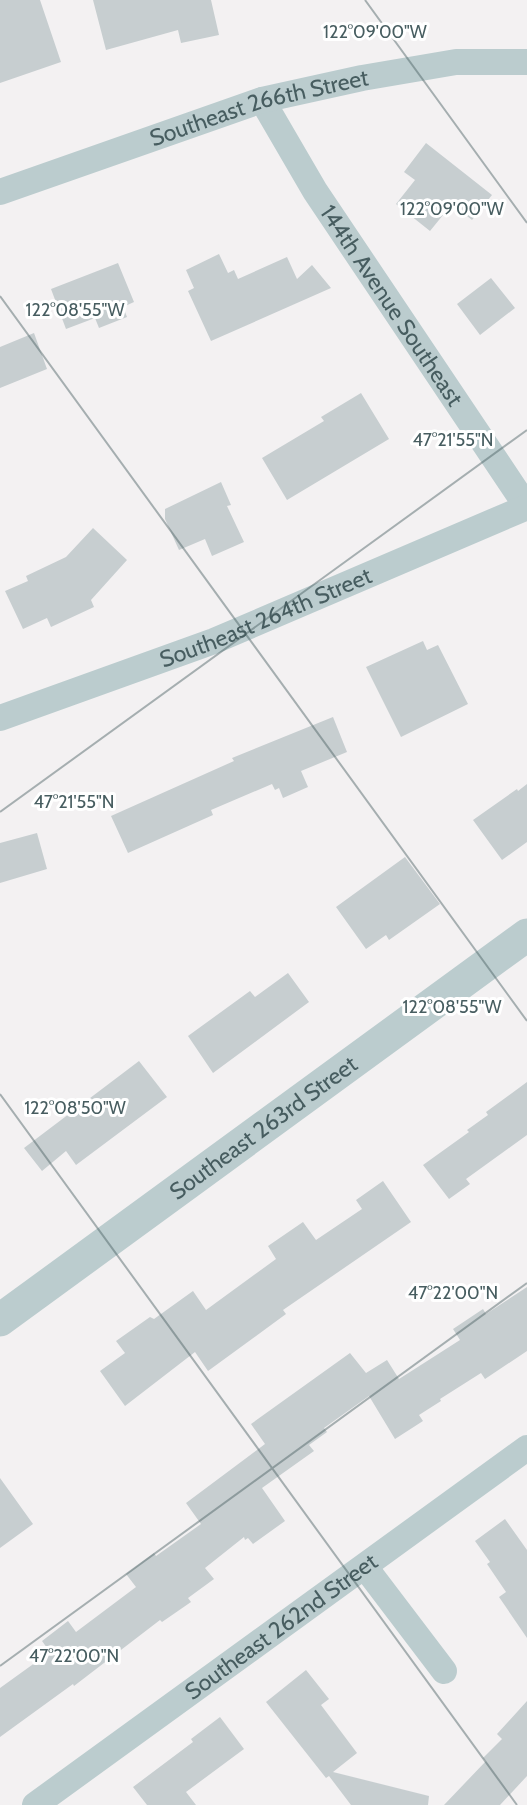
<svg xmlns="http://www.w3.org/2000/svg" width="527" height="1805" font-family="Cabin,sans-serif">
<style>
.building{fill:#c7ced0}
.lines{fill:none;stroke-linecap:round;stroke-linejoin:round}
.minor{stroke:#bbccce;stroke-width:26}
.tertiary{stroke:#bbccce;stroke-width:33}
.ticks{fill:none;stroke:#475d60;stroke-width:2;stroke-opacity:0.45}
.labels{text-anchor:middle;stroke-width:6;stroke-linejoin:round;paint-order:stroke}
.street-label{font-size:23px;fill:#475d60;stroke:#fff}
.ticks-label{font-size:18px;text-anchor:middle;fill:#475d60;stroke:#fff;stroke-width:6;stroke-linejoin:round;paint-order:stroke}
</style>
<rect width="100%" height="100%" fill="#f3f1f2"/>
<path class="building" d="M 0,0 L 40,0 L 61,62 L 0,83 Z
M 93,0 L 211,0 L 219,35 L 181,43 L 178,30 L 106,50 Z
M 426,143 L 492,195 L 472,220 L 452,204 L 430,231 L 396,204 L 415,180 L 404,172 Z
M 219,254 L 228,273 L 234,270 L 238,279 L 287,257 L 297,279 L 312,265 L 331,288 L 211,341 L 188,291 L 194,288 L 186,270 Z
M 118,263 L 134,302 L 123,307 L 127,317 L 99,328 L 95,318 L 66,329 L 51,289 Z
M 491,278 L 515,308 L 480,335 L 457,304 Z
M 34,333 L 47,369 L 0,388 L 0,347 Z
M 361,393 L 389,439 L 287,500 L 262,458 L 324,421 L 321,417 Z
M 221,482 L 231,505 L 227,506 L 244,542 L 212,556 L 205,539 L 179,550 L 165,519 L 165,509 Z
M 93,528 L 127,560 L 91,600 L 94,607 L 51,627 L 47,618 L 23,629 L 5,591 L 28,581 L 26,576 L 66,557 Z
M 423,641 L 427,650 L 438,645 L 468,704 L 401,737 L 366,667 Z
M 333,717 L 347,752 L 301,771 L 308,787 L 283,798 L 279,788 L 275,790 L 272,784 L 211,810 L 213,815 L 128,853 L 111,816 L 234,761 L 232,758 Z
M 527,784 L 527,842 L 502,860 L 473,820 L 517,789 L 518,791 Z
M 37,833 L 47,869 L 0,883 L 0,843 Z
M 405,857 L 440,904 L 389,940 L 386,935 L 366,949 L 336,907 Z
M 288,973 L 309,1002 L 213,1073 L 188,1036 L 250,991 L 255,997 Z
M 139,1061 L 167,1097 L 76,1165 L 66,1151 L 42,1171 L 24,1148 Z
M 527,1082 L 527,1135 L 466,1179 L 470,1184 L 449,1199 L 423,1165 L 469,1132 L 467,1130 L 488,1115 L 486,1112 Z
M 383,1181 L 411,1222 L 283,1310 L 286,1314 L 208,1371 L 195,1352 L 125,1406 L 100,1371 L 125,1353 L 116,1341 L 150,1317 L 154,1319 L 193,1291 L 206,1310 L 276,1259 L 268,1246 L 303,1222 L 316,1240 L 362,1209 L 356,1200 Z
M 527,1287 L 527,1351 L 485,1379 L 481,1373 L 440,1399 L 441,1401 L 419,1415 L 423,1421 L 395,1439 L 369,1396 L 324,1428 L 327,1432 L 309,1445 L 314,1451 L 262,1488 L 285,1521 L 253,1544 L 248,1538 L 245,1540 L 244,1537 L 205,1568 L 214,1579 L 188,1598 L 191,1602 L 162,1622 L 160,1620 L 74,1686 L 73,1684 L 0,1737 L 0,1688 L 50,1652 L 42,1641 L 68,1621 L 76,1632 L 136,1587 L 126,1574 L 154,1553 L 156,1556 L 201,1524 L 186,1503 L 265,1444 L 251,1424 L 350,1353 L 366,1373 L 387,1360 L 399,1379 L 460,1340 L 453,1329 L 483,1309 L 486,1314 Z
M 0,1478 L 33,1524 L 0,1548 Z
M 505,1519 L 527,1550 L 527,1638 L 499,1597 L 506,1592 L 487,1564 L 490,1562 L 475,1541 Z
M 306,1670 L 329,1699 L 321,1705 L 357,1753 L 333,1772 L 429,1796 L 428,1805 L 351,1805 L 329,1776 L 326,1778 L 266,1702 Z
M 527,1701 L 527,1776 L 500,1805 L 444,1805 L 486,1761 L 483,1758 L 502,1739 L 497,1734 Z
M 220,1717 L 244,1749 L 186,1792 L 196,1805 L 147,1805 L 133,1787 L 193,1742 L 191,1739 Z"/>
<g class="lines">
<g class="minor">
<path id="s1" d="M 262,100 L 315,191 L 527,507"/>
<path id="s2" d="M 0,192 L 262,100 L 362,78 L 456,62 L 527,62"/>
<path id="s3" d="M 0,718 L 214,641 L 527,507"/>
<path d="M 365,1567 L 444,1671"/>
<path id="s4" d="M 35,1805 L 527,1448"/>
</g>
<path class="tertiary" id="s5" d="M 0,1320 L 527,935"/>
</g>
<path class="ticks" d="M 365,0 L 527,223M 0,296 L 527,1021M 0,812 L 527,430M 0,1094 L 517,1805M 0,1666 L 527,1283"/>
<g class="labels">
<g class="street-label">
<text dy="8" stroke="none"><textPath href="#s2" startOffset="273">Southeast 266th Street</textPath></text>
<text dy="8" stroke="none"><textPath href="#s1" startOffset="243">144th Avenue Southeast</textPath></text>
<text dy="8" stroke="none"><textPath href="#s3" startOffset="284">Southeast 264th Street</textPath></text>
<text dy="8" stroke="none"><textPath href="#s5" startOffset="326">Southeast 263rd Street</textPath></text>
<text dy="8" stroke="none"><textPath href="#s4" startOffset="304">Southeast 262nd Street</textPath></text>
</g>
</g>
<g class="ticks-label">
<text x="375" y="38">122°09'00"W</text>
<text x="452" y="215">122°09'00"W</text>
<text x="75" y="316">122°08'55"W</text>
<text x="453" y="446">47°21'55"N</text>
<text x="74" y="808">47°21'55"N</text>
<text x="452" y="1013">122°08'55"W</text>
<text x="75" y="1114">122°08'50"W</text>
<text x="453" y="1299">47°22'00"N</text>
<text x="74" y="1662">47°22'00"N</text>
</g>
</svg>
